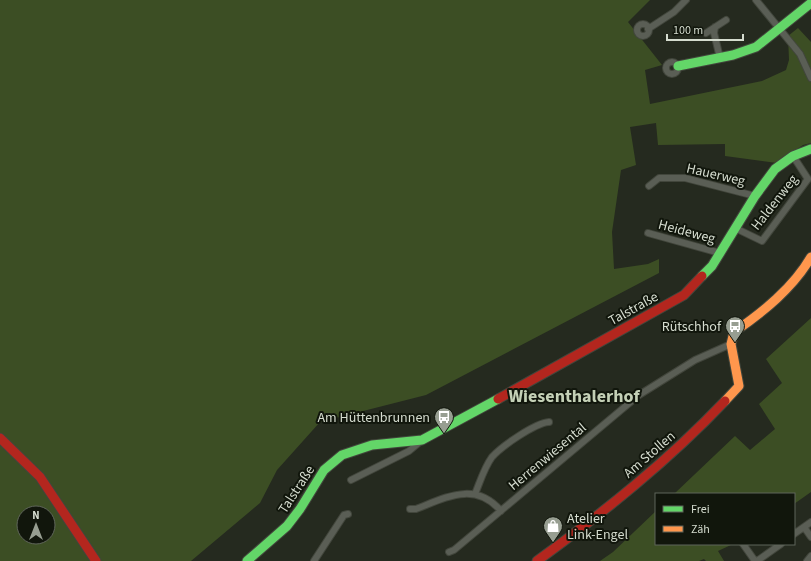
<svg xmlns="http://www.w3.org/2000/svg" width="811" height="561" font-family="'Source Sans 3',sans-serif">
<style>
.green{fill:#3c4e24;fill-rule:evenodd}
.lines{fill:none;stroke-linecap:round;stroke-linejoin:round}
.street-casing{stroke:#42463c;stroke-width:8}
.fast-casing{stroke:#42463c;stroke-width:11}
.slow-casing{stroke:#42463c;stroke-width:11}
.jam-casing{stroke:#42463c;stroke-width:11}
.street{stroke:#5a5e55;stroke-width:6}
.fast{stroke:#63d668;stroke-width:9}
.slow{stroke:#ff974d;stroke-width:9}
.jam{stroke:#b3261e;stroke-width:9}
.labels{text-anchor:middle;stroke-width:4;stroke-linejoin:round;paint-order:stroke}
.street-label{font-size:14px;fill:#d5dccf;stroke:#11160c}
.poi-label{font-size:14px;fill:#d5dccf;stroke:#11160c;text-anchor:end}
.district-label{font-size:18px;font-weight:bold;fill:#c4d0b6;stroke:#11160c}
</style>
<rect width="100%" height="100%" fill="#252a1f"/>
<path class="green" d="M 0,0 L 650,0 L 628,22 L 662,65 L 645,70 L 650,104 L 762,81 L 786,70 L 789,60 L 788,36 L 798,28 L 811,42 L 811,143 L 803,145 L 777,163 L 725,156 L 725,144 L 658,145 L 656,123 L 630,127 L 636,165 L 621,170 L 612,232 L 614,269 L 648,264 L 659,259 L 659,273 L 426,395 L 320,422 L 277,470 L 260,503 L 191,561 L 0,561 ZM 24,513 L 48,513 L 48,537 L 24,537 Z
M 811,318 L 811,492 L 794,504 L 794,494 L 674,494 L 735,436 L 750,450 L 775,429 L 759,404 L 782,383 L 766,359 Z
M 656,511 L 656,544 L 733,544 L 718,551 L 724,561 L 706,561 L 704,559 L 699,561 L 600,561 L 613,552 Z"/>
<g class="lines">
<g class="street-casing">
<path id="street" d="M 756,0 L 800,54 L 811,78
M637 30a6 6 0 1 1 12 0a6 6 0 1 1-12 0Z
M 715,27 L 714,33 L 720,58
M 648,29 L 674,12 L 686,0
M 706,33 L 726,20
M666 68a6 6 0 1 1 12 0a6 6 0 1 1-12 0Z
M 649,186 L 659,178 L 685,178 L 755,196
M 735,228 L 762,241 L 808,179 L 793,156
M 648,233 L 720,253
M 351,480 L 409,451 L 421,441
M 475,494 C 480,482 484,468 492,457 C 502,446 535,423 549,422
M 410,509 L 416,509 C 447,497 475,481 501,511
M 804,527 L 811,537
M 794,534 L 811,522
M 743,544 L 755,561
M 449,552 L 454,550 L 639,395 L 695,360 L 731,344
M 314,561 L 344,515 L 348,514
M 757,561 L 781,544
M 807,561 L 811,556"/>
</g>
<g class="fast-casing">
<path id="fast" d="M 678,66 L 733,55 L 756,47 L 811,3
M 702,276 L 712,266 L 755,196 L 775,169 L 793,156 L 811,149
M 247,561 L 287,526 L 300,509 L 324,470 L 342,455 L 372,445 L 422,440 L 498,399"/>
</g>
<g class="slow-casing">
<path id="slow" d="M 725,401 L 739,386 L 731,344 L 734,332 C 763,312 793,288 811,257"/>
</g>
<g class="jam-casing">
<path id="jam" d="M 498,399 L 684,295 L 702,276
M 0,438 L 40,477 L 96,561
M 537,561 C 604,512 668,461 725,401"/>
</g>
<use href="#street" class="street"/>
<use href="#fast" class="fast"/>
<use href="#slow" class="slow"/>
<use href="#jam" class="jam"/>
</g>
<defs>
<g id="bus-pin" transform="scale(1)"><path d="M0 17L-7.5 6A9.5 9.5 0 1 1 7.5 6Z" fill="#979e91" stroke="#11160c"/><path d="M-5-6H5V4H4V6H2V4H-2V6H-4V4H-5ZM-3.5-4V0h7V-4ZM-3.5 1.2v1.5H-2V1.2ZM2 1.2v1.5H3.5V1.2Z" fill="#fff"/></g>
<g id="shop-pin" transform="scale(1)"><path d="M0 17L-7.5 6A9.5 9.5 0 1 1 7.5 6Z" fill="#979e91" stroke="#11160c"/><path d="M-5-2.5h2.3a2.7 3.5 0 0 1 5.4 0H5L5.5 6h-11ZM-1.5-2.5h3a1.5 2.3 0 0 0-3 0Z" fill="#fff"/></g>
</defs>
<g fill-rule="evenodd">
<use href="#bus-pin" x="735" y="326"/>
<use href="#bus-pin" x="444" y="417"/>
<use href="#shop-pin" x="553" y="526"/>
</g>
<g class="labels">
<g class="street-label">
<text transform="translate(716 174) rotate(13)" y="5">Hauerweg</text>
<text transform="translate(774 202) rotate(-52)" y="5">Haldenweg</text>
<text transform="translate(687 231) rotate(15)" y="5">Heideweg</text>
<text transform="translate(633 308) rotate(-29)" y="5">Talstraße</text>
<text transform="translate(649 454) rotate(-41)" y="5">Am Stollen</text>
<text transform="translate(547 456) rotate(-40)" y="5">Herrenwiesental</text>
<text transform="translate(296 489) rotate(-57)" y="5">Talstraße</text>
</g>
<g class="poi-label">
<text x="721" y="331">Rütschhof</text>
<text x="430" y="422">Am Hüttenbrunnen</text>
<text x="567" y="523" text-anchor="start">Atelier<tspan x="567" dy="16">Link-Engel</tspan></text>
</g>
<g class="district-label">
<text x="574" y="402">Wiesenthalerhof</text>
</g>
</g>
<rect x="655" y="493" width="140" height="52" fill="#11160c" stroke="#5f655a"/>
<rect x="663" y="506" width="20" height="6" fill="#63d668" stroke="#5f655a"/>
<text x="691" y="513" font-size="12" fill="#d5dccf">Frei</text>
<rect x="663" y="526" width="20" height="6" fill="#ff974d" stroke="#5f655a"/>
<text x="691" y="533" font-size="12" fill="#d5dccf">Zäh</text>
<g transform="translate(36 525)"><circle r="19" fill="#11160c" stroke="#5f655a"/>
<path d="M0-3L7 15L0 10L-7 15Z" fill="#979e91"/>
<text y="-6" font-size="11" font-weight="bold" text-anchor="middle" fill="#d5dccf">N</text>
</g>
<path d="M667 34v6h76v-6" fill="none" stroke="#d5dccf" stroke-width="2"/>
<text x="673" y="34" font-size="12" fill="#d5dccf" stroke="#11160c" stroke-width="3" paint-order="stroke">100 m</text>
</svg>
